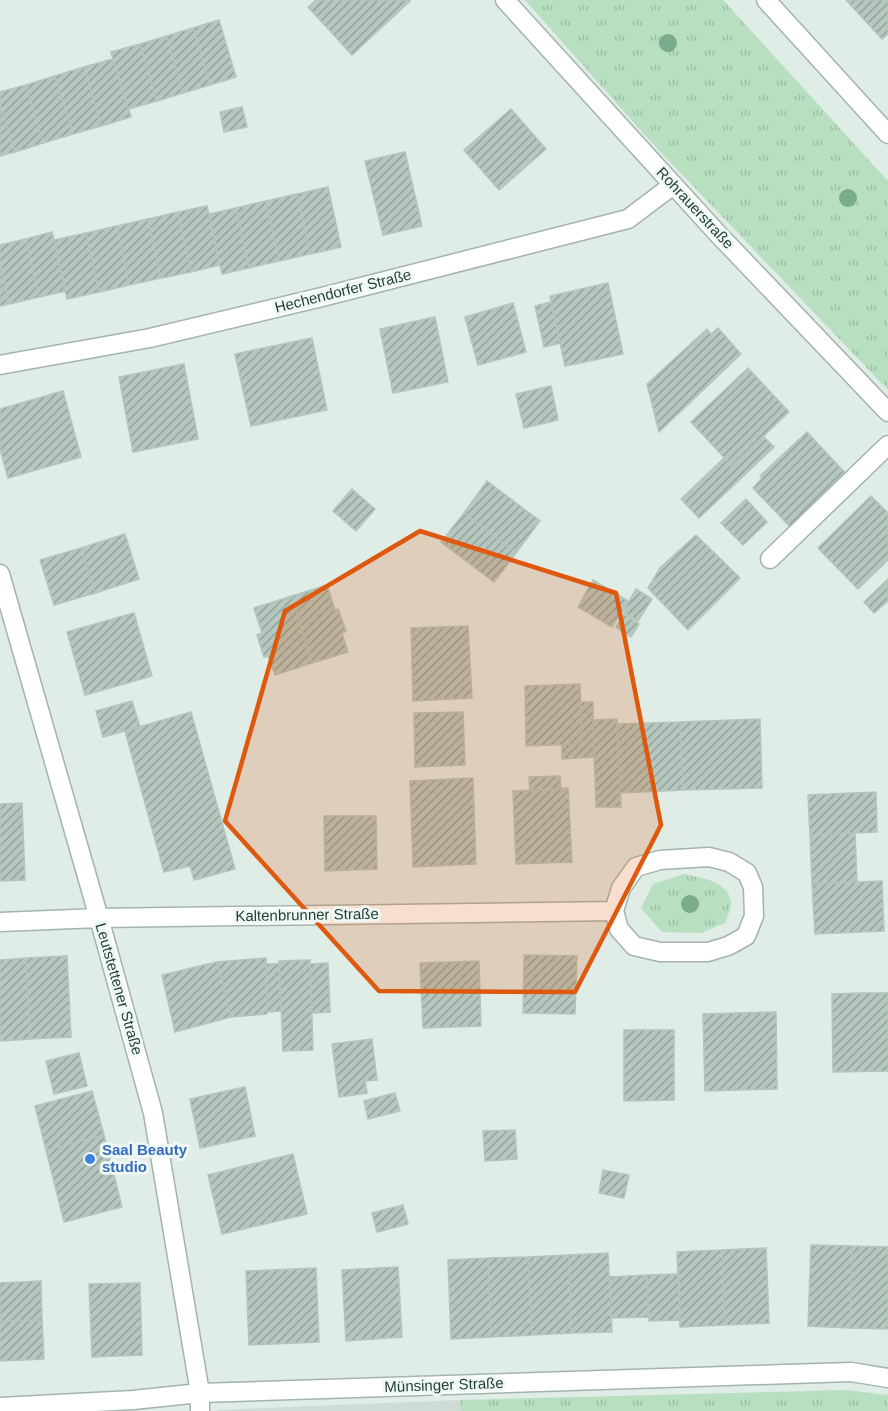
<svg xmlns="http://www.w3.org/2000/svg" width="888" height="1411" font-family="Arial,sans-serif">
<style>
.built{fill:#cedcd5}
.grass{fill:url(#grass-tufts)}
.building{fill:url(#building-hatch);stroke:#b2c6bc;stroke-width:1.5}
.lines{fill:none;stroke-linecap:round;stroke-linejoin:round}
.minor-casing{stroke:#a2b4ad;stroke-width:21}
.minor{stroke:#fff;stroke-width:18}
.tree{fill:#7aac8b}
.marked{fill:#de580e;fill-opacity:0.2;stroke:#de580e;stroke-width:4.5;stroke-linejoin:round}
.shop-dot{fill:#3f7fe0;stroke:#f0f8f4;stroke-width:2}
.labels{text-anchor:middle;stroke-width:6;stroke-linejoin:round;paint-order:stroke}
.street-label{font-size:15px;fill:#1f3d34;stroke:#f0f8f4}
.shop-label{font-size:15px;font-weight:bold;fill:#366cbe;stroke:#f0f8f4;text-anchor:start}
</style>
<defs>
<pattern id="grass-tufts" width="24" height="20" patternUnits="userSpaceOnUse" patternTransform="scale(1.5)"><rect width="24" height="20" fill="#b7dfc0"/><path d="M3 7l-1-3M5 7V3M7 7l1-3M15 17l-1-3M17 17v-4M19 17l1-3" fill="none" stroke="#9dc0a6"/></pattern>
<pattern id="building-hatch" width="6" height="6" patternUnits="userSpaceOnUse" patternTransform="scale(1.5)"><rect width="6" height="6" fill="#b5c7bf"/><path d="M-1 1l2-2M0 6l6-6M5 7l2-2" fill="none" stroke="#93a39c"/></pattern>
</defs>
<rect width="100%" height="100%" fill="#e0ece6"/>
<path class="built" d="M 460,1400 L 461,1411 L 217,1411 L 217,1410 Z"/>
<path class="grass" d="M 525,0 L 723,0 L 888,181 L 888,390 L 651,142 Z
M 684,874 C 702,878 730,881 731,904 C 731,909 727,917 725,923 L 701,933 L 662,932 L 641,908 L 653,884 Z
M 847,1390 L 888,1395 L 888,1411 L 461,1411 L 460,1400 Z"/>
<path class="building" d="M 316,0 L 409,0 L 410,1 L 352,55 L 308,7 Z
M 846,0 L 888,0 L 888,34 L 882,39 Z
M 219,20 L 236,77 L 210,85 L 193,28 Z
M 193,28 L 210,85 L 183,93 L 167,36 Z
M 167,36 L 183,93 L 157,101 L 140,44 Z
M 140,44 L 157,101 L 128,109 L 111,52 Z
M 113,59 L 131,117 L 101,126 L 84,67 Z
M 84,67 L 101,126 L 73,134 L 55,76 Z
M 55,76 L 73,134 L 43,143 L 26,85 Z
M 26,85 L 43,143 L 15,152 L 0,103 L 0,92 Z
M 0,103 L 15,152 L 0,156 Z
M 242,107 L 247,127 L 224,132 L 220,112 Z
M 511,109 L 546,149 L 499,190 L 464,150 Z
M 405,152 L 422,226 L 383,235 L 365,161 Z
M 328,187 L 341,247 L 310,254 L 297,194 Z
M 297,194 L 310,254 L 279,261 L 266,201 Z
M 266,201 L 279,261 L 249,268 L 236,208 Z
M 207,206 L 220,265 L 191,272 L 178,212 Z
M 236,208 L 249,268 L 222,274 L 209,214 Z
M 178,212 L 191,272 L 161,278 L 148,219 Z
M 148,219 L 161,278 L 129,285 L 117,226 Z
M 117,226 L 129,285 L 99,292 L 86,233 Z
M 52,232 L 66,291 L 39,297 L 26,239 Z
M 86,233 L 99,292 L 67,299 L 54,240 Z
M 26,239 L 39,297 L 9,304 L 0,262 L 0,245 Z
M 0,262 L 9,304 L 0,306 Z
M 608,283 L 623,354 L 565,366 L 550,296 Z
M 551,302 L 560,343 L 544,347 L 535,306 Z
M 513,303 L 526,352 L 478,365 L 465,317 Z
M 435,317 L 448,382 L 393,393 L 380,329 Z
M 718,328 L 741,354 L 659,432 L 647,384 L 707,329 L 711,334 Z
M 312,338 L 327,410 L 251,426 L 235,354 Z
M 184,364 L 198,439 L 133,452 L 119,377 Z
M 748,368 L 789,412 L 732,466 L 691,422 Z
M 551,386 L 558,420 L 524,428 L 516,394 Z
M 63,391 L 81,457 L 8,478 L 0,449 L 0,409 Z
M 807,432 L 848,476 L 792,529 L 753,488 L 762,478 L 760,476 Z
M 763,436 L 774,447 L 699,518 L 681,499 L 725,457 L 732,466 Z
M 487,481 L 540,521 L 516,553 L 464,513 Z
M 352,489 L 375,509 L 356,531 L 333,511 Z
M 871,496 L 888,513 L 888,560 L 858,589 L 818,548 Z
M 746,499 L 767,522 L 743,545 L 721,523 Z
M 464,513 L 516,553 L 494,582 L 441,542 Z
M 125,534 L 139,579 L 95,593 L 81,548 Z
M 696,535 L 740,578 L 688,630 L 648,588 L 660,568 Z
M 81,548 L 95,593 L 54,605 L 40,560 Z
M 888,579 L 888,601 L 874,613 L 864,602 Z
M 593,580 L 628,601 L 612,627 L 578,607 Z
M 327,585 L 335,610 L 338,609 L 346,631 L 342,633 L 348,652 L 312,663 L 292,596 Z
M 636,589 L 652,599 L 638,621 L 623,612 Z
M 292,596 L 312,663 L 275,675 L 268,656 L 264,657 L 257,635 L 262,633 L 254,608 Z
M 134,613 L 152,676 L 85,695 L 67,632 Z
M 624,614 L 639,624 L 631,637 L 616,627 Z
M 468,626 L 472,698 L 413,701 L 411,628 Z
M 580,684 L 582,744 L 526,746 L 525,686 Z
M 132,701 L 140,727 L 103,737 L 96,711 Z
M 580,702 L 593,702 L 594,757 L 562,759 L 562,745 L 582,744 Z
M 191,712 L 235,869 L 194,880 L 190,866 L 164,872 L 125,731 Z
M 463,712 L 465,765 L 415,767 L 414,713 Z
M 617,719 L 621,807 L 596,807 L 593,720 Z
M 760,719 L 762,788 L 683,790 L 680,722 Z
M 680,722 L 683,790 L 620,793 L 617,724 Z
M 560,776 L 561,789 L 530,791 L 529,777 Z
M 473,778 L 476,864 L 413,867 L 410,781 Z
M 568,788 L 572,862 L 516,864 L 513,791 Z
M 876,792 L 877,832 L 810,835 L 808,795 Z
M 22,803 L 25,880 L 0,881 L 0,804 Z
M 324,816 L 376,816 L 377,869 L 325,871 Z
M 855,833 L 857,882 L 812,884 L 810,835 Z
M 882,881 L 884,931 L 815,934 L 812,884 Z
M 524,955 L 577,956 L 575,1014 L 523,1013 Z
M 67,956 L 71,1037 L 30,1039 L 26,958 Z
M 26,958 L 30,1039 L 0,1041 L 0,960 Z
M 266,958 L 267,1014 L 231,1017 L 217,962 Z
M 310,960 L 313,1050 L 283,1051 L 279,961 Z
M 479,961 L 481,1026 L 423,1028 L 420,963 Z
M 217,962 L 231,1017 L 175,1032 L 162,975 Z
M 328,963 L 330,1012 L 312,1013 L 310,964 Z
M 266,964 L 279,964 L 281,1011 L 267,1012 Z
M 861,993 L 888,993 L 888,1071 L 833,1072 L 832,994 Z
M 776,1012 L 777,1089 L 705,1091 L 703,1014 Z
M 624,1030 L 674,1030 L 674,1100 L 624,1101 Z
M 372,1039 L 377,1080 L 365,1081 L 367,1093 L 339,1097 L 332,1044 Z
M 79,1053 L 87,1086 L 54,1094 L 46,1061 Z
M 245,1087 L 255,1136 L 200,1148 L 190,1099 Z
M 92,1091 L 104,1135 L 46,1150 L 35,1106 Z
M 395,1093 L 400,1111 L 368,1119 L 364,1101 Z
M 515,1130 L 517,1159 L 485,1161 L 483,1131 Z
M 104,1135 L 122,1207 L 64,1222 L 46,1150 Z
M 293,1154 L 307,1214 L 222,1234 L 208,1175 Z
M 603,1170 L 629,1175 L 624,1198 L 599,1193 Z
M 403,1205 L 408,1224 L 377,1232 L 372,1213 Z
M 811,1245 L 852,1246 L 850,1328 L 808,1326 Z
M 852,1246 L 888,1247 L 888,1329 L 850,1328 Z
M 766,1248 L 769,1323 L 725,1325 L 722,1250 Z
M 722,1250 L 725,1325 L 680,1327 L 677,1252 Z
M 608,1253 L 612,1332 L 571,1333 L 569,1255 Z
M 569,1255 L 571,1333 L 532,1335 L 528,1257 Z
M 528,1257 L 532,1335 L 491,1337 L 488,1258 Z
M 488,1258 L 491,1337 L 451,1339 L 448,1260 Z
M 398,1267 L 402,1337 L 346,1341 L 342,1270 Z
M 316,1268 L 319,1342 L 249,1345 L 246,1271 Z
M 679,1274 L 680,1320 L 649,1321 L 647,1275 Z
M 647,1275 L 648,1317 L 611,1318 L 610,1277 Z
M 41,1281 L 42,1320 L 0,1321 L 0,1283 Z
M 140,1283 L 142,1355 L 92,1357 L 89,1284 Z
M 42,1320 L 44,1359 L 0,1361 L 0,1321 Z"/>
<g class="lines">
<g class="minor-casing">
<path id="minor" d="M 505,0 L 718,234 L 888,412
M 766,0 L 888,134
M 0,365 L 150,338 L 322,297 L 628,219 L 673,185
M 770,559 L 888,445
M 0,574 L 99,918 L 153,1113 L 200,1393 L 200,1411
M 709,857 L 729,862 L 747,873 L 753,887 L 754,916 L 746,936 L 728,946 L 708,952 L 660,952 L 634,946 L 619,929 L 614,911 L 621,888 L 636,867 L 660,860 Z
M 0,922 L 99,918 L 614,911
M 0,1407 L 133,1400 L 200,1393 L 851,1372 L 888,1378"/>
</g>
<use href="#minor" class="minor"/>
</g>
<g class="tree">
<circle cx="668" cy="43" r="9"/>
<circle cx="848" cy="198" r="9"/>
<circle cx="690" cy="904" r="9"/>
</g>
<path class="marked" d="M 420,531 L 616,593 L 661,825 L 575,992 L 379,991 L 225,821 L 285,611 Z"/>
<circle class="shop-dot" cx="90" cy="1159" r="6"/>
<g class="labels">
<g class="street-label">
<text transform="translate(695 208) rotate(47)" y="5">Rohrauerstraße</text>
<text transform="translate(343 291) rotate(-14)" y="5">Hechendorfer Straße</text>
<text transform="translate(307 915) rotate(-1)" y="5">Kaltenbrunner Straße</text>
<text transform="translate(119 989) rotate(74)" y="5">Leutstettener Straße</text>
<text transform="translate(444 1385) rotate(-2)" y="5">Münsinger Straße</text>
</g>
<g class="shop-label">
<text x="102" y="1155">Saal Beauty<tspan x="102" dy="17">studio</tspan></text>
</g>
</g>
</svg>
